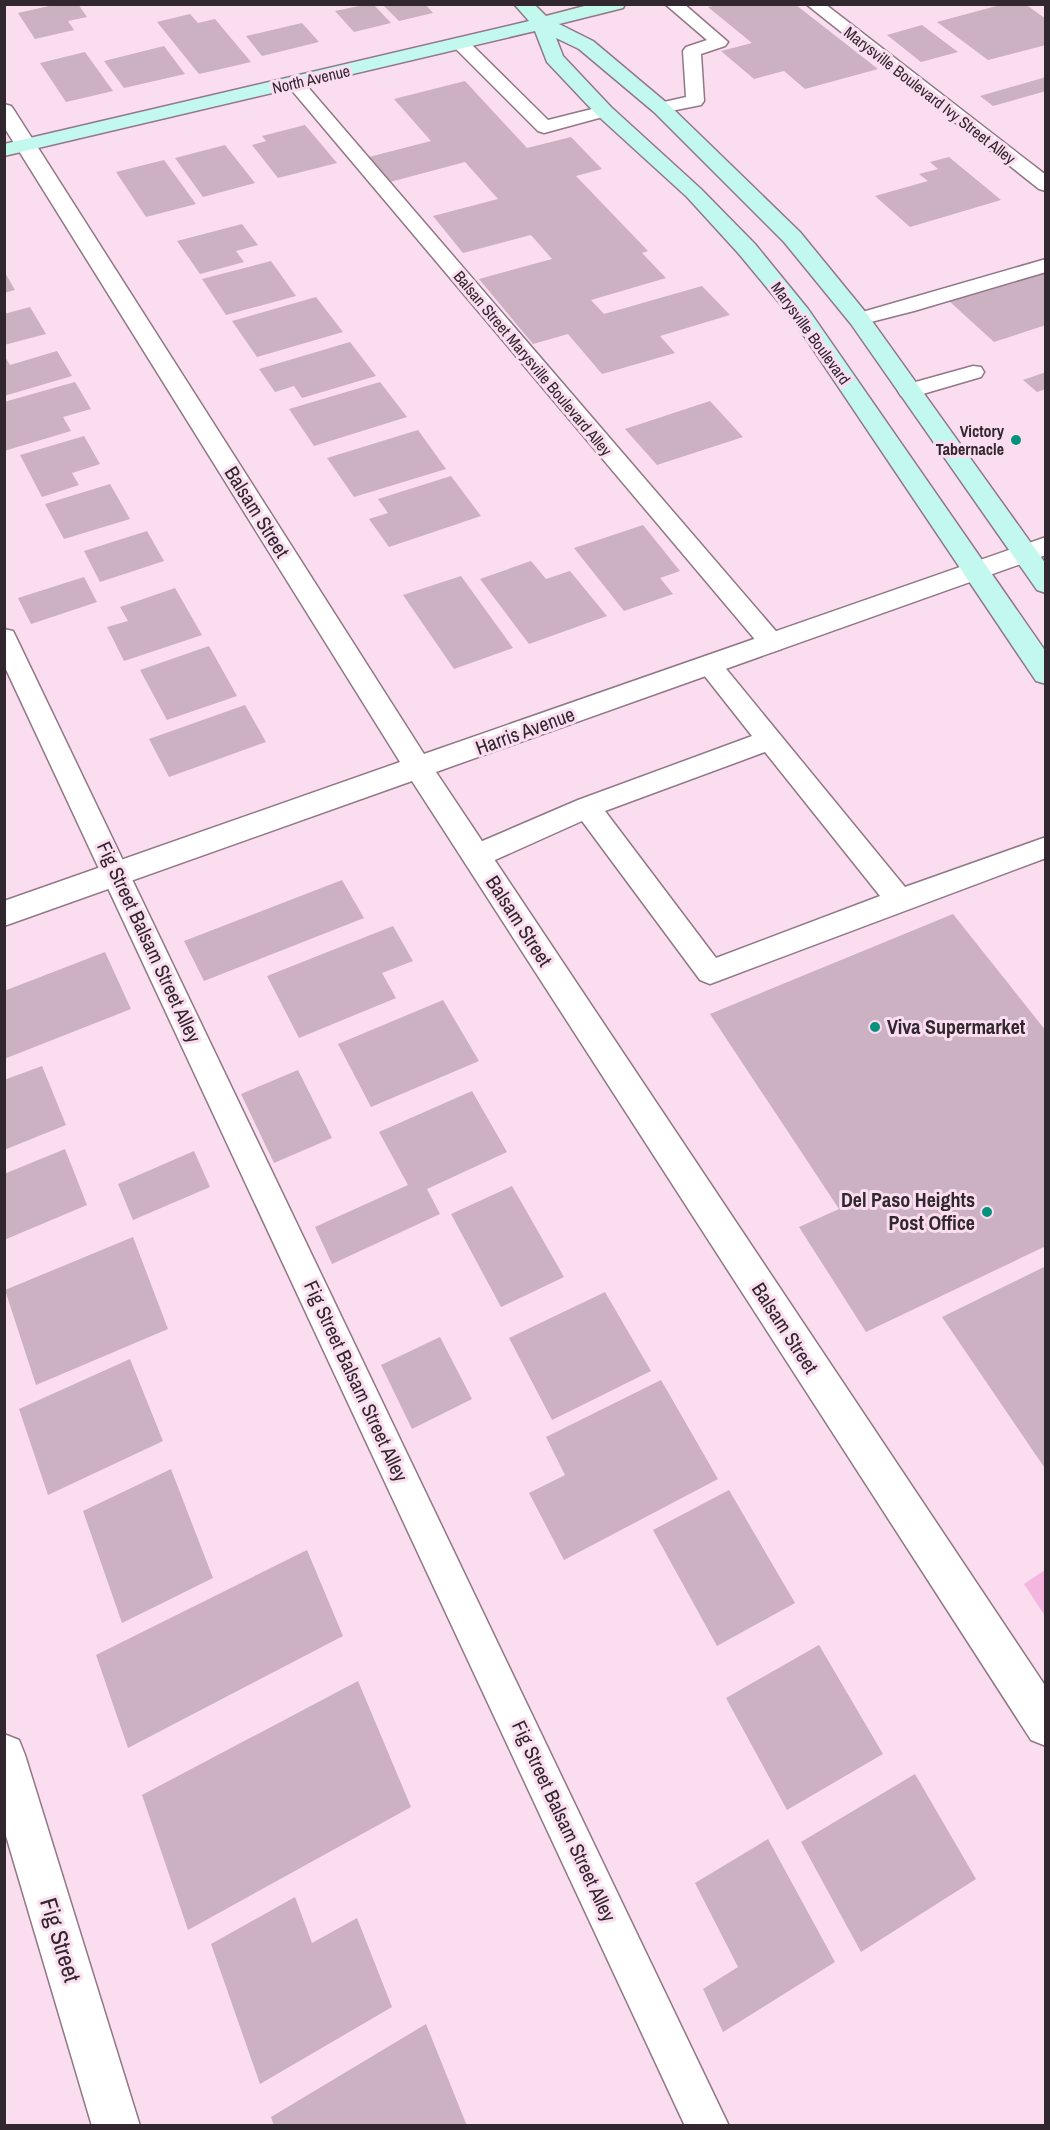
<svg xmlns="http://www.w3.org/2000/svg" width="1050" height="2130" font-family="'Archivo Narrow',sans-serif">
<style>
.green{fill:#f4b6de}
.building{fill:#ccb1c2}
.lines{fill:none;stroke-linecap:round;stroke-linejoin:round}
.lane-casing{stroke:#917787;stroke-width:3}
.street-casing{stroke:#917787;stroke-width:3}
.secondary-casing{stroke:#917787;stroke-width:3}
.lane{fill:#fff;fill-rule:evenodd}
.street{fill:#fff;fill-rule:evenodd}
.secondary{fill:#c3f8ee;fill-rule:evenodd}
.poi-dot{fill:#04927d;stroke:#faddef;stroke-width:2}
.labels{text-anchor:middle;stroke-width:6;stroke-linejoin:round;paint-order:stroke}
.far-street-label{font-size:16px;fill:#31272e;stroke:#faddef}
.far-poi-label{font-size:16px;font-weight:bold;fill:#31272e;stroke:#faddef;text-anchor:end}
.street-label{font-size:20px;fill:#31272e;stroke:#faddef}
.poi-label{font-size:20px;font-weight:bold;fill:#31272e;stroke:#faddef;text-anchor:start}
.near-street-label{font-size:24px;fill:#31272e;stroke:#faddef}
</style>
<rect width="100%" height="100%" fill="#faddef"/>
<path class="green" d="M 1045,1570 L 1045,1616 L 1024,1584 Z"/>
<path class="building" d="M 58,4 L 78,4 L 87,17 L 68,21 L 74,30 L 35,39 L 18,13 Z
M 382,4 L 425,4 L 433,13 L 399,21 Z
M 1004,4 L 1025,4 L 1046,19 L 1046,45 L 988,60 L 937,22 Z
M 364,5 L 374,5 L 391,23 L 354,32 L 335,11 Z
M 718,5 L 796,5 L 878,69 L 805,89 L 784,71 L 754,79 L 721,51 L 752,43 L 708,7 Z
M 190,14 L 198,23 L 215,19 L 251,62 L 199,74 L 157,22 Z
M 302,23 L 319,42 L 262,56 L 246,36 Z
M 922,25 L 958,52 L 921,62 L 887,35 Z
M 164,46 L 185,74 L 124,88 L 104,61 Z
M 85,52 L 113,91 L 66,102 L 40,63 Z
M 1046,77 L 1046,91 L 993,106 L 980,96 Z
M 465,81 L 527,148 L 571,137 L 602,169 L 576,176 L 648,251 L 642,253 L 666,278 L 591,300 L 604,314 L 702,286 L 730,315 L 660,336 L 675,353 L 602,374 L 568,334 L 533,344 L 479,279 L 552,259 L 531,235 L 463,253 L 433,216 L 498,199 L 465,162 L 390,182 L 369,157 L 431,141 L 394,99 Z
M 305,125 L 337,163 L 278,178 L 252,145 L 266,141 L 262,136 Z
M 225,145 L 255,183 L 203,197 L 175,158 Z
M 949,157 L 1001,200 L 910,227 L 875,196 L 928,181 L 919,174 L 938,169 L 930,162 Z
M 164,160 L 196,204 L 146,217 L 116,172 Z
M 242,224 L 258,245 L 236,251 L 244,262 L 200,274 L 177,241 Z
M 271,261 L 296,296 L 226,315 L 202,279 Z
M 1046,270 L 1046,325 L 994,342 L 948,300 Z
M 4,271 L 15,290 L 4,293 Z
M 316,297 L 343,332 L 257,357 L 232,321 Z
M 30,307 L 46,334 L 4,345 L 4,314 Z
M 350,342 L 376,376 L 302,398 L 294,386 L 275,392 L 259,369 Z
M 57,351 L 72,376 L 4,396 L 4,355 L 10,365 Z
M 1046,372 L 1046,389 L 1037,392 L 1023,380 Z
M 75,382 L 91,409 L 63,417 L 71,431 L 4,451 L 4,402 Z
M 380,382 L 407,417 L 314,446 L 289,409 Z
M 710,401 L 743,437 L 657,465 L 625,429 Z
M 418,430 L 446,469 L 354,497 L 327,458 Z
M 84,436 L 100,464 L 72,473 L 79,485 L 42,497 L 20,455 Z
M 451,476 L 481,516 L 389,547 L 369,519 L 388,513 L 378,499 Z
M 110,484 L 130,519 L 64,539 L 45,504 Z
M 643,525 L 680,571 L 660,578 L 673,594 L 624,611 L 574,548 Z
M 147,531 L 164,561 L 100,582 L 84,551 Z
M 531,561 L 546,579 L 570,571 L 607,616 L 529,644 L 480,579 Z
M 461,576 L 513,648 L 454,669 L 403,595 Z
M 84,577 L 97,602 L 31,624 L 18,598 Z
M 175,588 L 202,635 L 124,661 L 107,627 L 128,621 L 120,607 Z
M 209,646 L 237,696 L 167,720 L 140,670 Z
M 245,705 L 266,742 L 169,777 L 149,739 Z
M 342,880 L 364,918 L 204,981 L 184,941 Z
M 953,914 L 1046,1031 L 1046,1246 L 866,1332 L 799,1227 L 839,1209 L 710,1014 Z
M 393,926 L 413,961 L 382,973 L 396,998 L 299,1038 L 267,976 Z
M 105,952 L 131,1009 L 4,1059 L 4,991 Z
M 443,1000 L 479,1061 L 371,1107 L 338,1044 Z
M 42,1066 L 66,1125 L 4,1150 L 4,1080 Z
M 298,1070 L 332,1138 L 274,1163 L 241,1094 Z
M 472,1091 L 507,1152 L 427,1189 L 440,1214 L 332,1264 L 315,1227 L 408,1185 L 379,1132 Z
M 65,1149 L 87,1205 L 4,1240 L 4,1174 Z
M 194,1151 L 210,1187 L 133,1220 L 118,1184 Z
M 512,1186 L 564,1277 L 501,1307 L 451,1214 Z
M 133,1237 L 168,1329 L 36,1385 L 5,1290 Z
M 1046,1266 L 1046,1466 L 1044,1467 L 942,1317 Z
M 605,1292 L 651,1371 L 552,1420 L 509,1338 Z
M 440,1337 L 472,1399 L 412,1429 L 381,1365 Z
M 130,1359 L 163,1441 L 48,1495 L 19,1409 Z
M 661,1380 L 718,1479 L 564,1560 L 529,1493 L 565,1475 L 546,1437 Z
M 171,1469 L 213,1578 L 122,1623 L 83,1511 Z
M 729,1490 L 795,1603 L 717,1646 L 653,1530 Z
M 307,1550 L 343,1636 L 128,1748 L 96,1655 Z
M 819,1645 L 883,1754 L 787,1810 L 726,1698 Z
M 358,1681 L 411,1807 L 188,1930 L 142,1795 Z
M 915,1774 L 976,1879 L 861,1952 L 801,1842 Z
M 768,1839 L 835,1962 L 723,2032 L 703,1989 L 738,1967 L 695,1883 Z
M 295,1897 L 312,1943 L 357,1918 L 392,2007 L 260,2084 L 211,1944 Z
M 426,2024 L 467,2126 L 274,2126 L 271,2117 Z"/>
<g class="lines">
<g class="lane-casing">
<path id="lane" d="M 665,4 L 684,4 L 728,42 L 725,46 L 701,54 L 704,101 L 701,105 L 661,113 L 655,112 L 652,108 L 655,104 L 686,97 L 683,51 L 686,47 L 707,40 Z
M 806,4 L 825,4 L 1046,175 L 1046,191 L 1039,189 Z
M 461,39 L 467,40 L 548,120 L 604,106 L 610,107 L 613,111 L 610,115 L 544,133 L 538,131 L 455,48 L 452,44 L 455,40 Z
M 295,78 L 301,79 L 781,637 L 784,643 L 781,649 L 772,652 L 763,649 L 289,87 L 286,83 L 289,79 Z
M 1046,259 L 1046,272 L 914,311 L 859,325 L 852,323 L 849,319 L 852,315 Z
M 973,366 L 981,367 L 984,372 L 981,377 L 909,398 L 901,396 L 898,391 L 901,386 Z
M 4,629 L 13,631 L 16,637 L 729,2126 L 685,2126 L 4,665 Z
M 709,656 L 718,659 L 905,887 L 1046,837 L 1046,858 L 710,984 L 700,980 L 582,821 L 486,864 L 476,867 L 466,864 L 462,856 L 466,848 L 578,800 L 752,736 L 696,665 L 700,659 ZM 765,752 L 880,896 L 716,958 L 605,811 Z"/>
</g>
<g class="street-casing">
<path id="street" d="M 4,104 L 11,106 L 14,110 L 424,754 L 1046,537 L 1046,555 L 436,772 L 1046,1687 L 1046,1746 L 1031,1740 L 412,781 L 4,926 L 4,901 L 400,762 L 4,127 Z
M 4,1734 L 19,1740 L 25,1755 L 140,2126 L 92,2126 L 4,1829 Z"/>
</g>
<g class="secondary-casing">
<path id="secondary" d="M 514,4 L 534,4 L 546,16 L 592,4 L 625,4 L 623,8 L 559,24 L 593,41 L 668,104 L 800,232 L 867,314 L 1046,564 L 1046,593 L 1037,590 L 851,324 L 784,242 L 654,112 L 579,49 L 556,38 L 563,56 L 611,107 L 701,189 L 755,244 L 808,309 L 1046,652 L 1046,684 L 1036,681 L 792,318 L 739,254 L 687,197 L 597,115 L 547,62 L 535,31 L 4,156 L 4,144 L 529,21 Z"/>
</g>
<use href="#lane" class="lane"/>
<use href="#street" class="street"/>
<use href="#secondary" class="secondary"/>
</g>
<g class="poi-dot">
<circle cx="1016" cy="440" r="6"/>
<circle cx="875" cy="1027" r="6"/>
<circle cx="987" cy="1212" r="6"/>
</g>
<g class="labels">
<g class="far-street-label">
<text transform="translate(311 79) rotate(-13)" y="6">North Avenue</text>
<text transform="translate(930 95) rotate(38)" y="6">Marysville Boulevard Ivy Street Alley</text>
<text transform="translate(811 333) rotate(54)" y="6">Marysville Boulevard</text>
<text transform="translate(533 363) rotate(50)" y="6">Balsan Street Marysville Boulevard Alley</text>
</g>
<g class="far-poi-label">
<text x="1004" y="437">Victory<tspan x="1004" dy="18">Tabernacle</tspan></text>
</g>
<g class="street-label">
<text transform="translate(257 512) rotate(58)" y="7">Balsam Street</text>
<text transform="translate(525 731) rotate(-20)" y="7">Harris Avenue</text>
<text transform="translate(519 921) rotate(57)" y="7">Balsam Street</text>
<text transform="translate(149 942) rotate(65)" y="7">Fig Street Balsam Street Alley</text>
<text transform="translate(785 1328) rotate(57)" y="7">Balsam Street</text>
<text transform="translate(356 1381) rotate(65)" y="7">Fig Street Balsam Street Alley</text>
<text transform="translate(564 1821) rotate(65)" y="7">Fig Street Balsam Street Alley</text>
</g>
<g class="poi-label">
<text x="887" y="1034">Viva Supermarket</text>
<text x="975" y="1207" text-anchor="end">Del Paso Heights<tspan x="975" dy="23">Post Office</tspan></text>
</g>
<g class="near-street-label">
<text transform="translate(60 1940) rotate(73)" y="8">Fig Street</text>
</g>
</g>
<rect width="1050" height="2130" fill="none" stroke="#31272e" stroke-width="12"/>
</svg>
